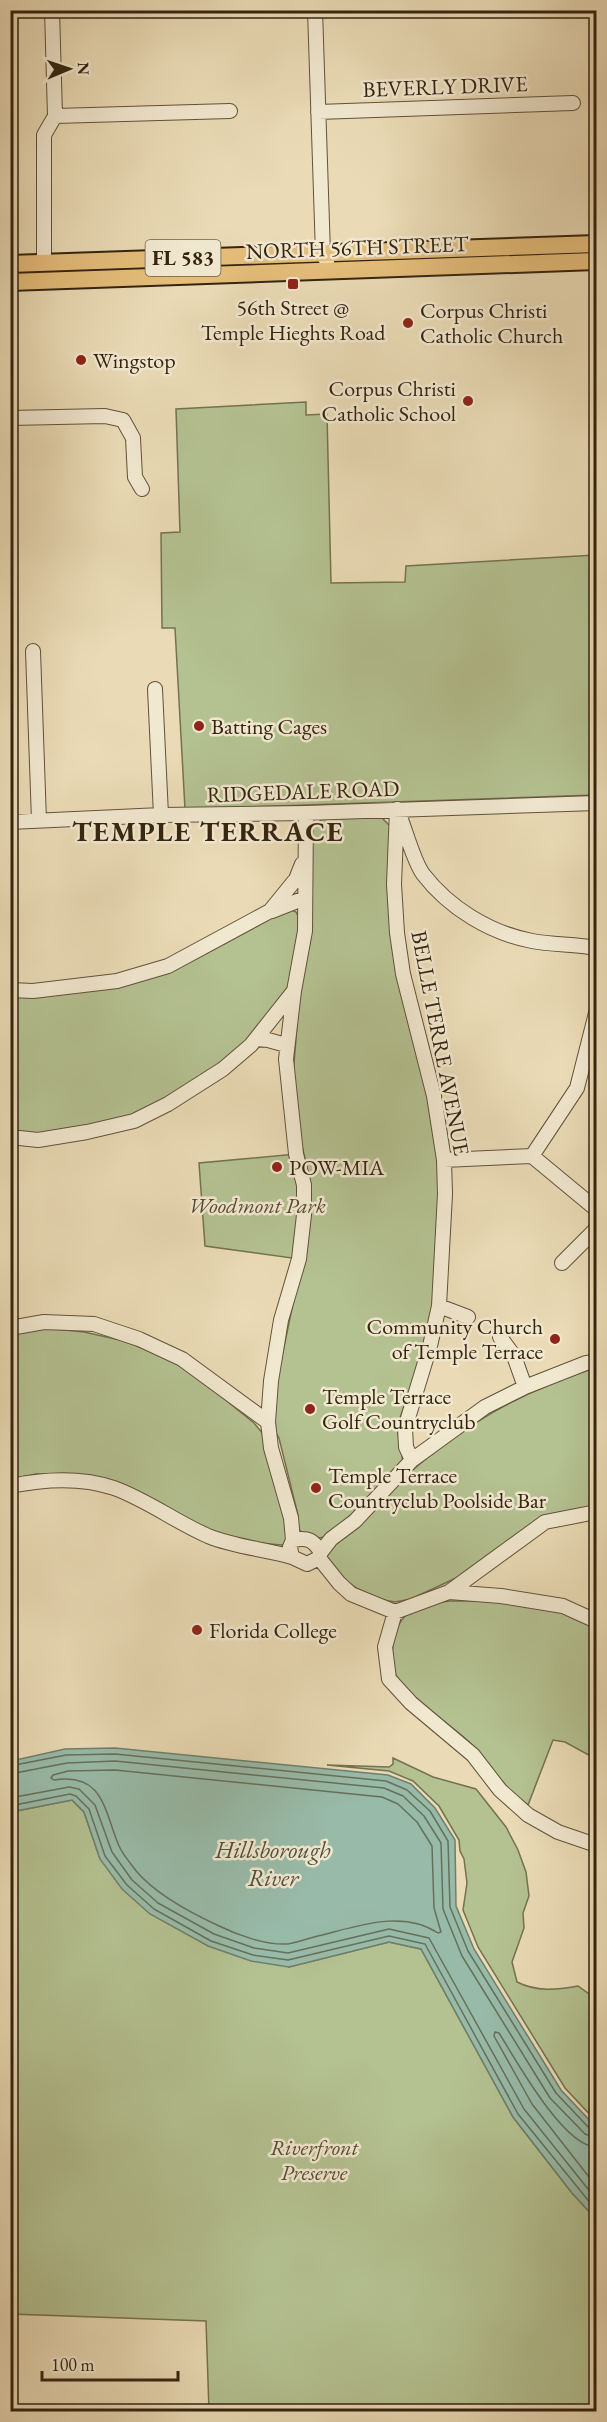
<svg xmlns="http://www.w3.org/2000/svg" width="607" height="2422" font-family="'EB Garamond',serif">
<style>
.green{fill:#b4c191;stroke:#747250;stroke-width:1.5}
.water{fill:#98bba9;stroke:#707f6c;stroke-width:1.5}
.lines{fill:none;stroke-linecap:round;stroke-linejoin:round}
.shore{stroke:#66705c;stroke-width:1.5}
.minor-casing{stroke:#62523a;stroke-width:16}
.major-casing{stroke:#342410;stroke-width:20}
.minor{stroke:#f1e8d0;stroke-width:14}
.major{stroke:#e5be7b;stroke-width:16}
.poi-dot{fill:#8f2418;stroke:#f1e8d0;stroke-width:2}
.labels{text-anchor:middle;stroke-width:5;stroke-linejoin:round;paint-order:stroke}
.shield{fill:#f1e8d0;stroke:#6d5f4a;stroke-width:1.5}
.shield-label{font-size:21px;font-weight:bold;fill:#342410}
.street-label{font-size:22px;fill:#342410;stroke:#f1e8d0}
.poi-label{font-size:22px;fill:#342410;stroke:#f1e8d0;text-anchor:start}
.park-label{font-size:22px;font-style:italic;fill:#544b30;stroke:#f1e8d0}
.water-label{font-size:24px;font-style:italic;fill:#52513e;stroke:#f1e8d0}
.district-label{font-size:28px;font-weight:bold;letter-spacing:1.5px;fill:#342410;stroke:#f1e8d0}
</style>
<rect width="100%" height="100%" fill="#eadbb6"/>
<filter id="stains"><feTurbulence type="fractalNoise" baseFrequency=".00333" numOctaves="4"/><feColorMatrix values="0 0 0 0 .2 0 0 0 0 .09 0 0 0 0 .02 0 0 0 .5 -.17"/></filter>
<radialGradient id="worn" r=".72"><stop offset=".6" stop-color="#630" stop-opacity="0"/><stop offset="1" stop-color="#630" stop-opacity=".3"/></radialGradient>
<path class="green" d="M 306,402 L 306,415 L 327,414 L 331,583 L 405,582 L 406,566 L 596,555 L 596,795 L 185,809 L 175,628 L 162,628 L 161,533 L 180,532 L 176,409 Z
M 323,818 L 382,818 L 391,827 L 390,874 L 439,1158 L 440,1198 L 434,1305 L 423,1352 L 399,1421 L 398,1433 L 403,1462 C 393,1476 337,1532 324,1537 C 317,1540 307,1534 301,1532 L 297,1525 L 298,1515 L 279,1438 L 274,1429 L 276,1385 L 308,1232 L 309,1176 L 296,1120 L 293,1077 L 312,828 Z
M 290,909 L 296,912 C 304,924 298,942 296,956 C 289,1006 264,1028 226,1058 C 214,1068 203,1079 190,1087 C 138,1118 71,1139 11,1131 L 10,996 C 66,993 121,991 172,970 C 213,952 250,928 290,909 Z
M 296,1154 L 304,1185 L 299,1259 L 205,1246 L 199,1163 Z
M 47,1328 L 84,1332 L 120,1340 L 165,1356 L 201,1380 L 254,1423 L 264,1435 L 284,1510 L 287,1543 L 282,1545 L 236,1541 L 76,1475 L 36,1474 L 11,1479 L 11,1333 Z
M 596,1368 L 596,1509 L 543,1519 L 493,1551 L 456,1578 L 411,1599 L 395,1602 L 378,1599 L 358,1589 L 334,1574 L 325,1552 C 395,1484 456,1422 549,1385 C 565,1378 580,1372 596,1368 Z
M 450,1601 L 487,1601 L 561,1611 L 596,1628 L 596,1759 L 565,1742 L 553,1740 L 528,1805 C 502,1788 490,1762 469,1742 C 448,1722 411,1701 397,1677 C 390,1664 392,1646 396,1632 C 403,1607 427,1604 450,1601 Z
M 393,1758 L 433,1777 L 476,1789 L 506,1827 L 518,1850 L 526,1872 L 529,1896 L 523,1913 L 524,1928 L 512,1962 L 517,1982 C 537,1992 556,1990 578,1986 L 596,1999 L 596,2121 L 565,2088 L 478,1947 L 463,1910 L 467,1883 L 464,1859 L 460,1851 L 459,1840 L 439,1806 L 413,1781 L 389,1771 L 327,1765 L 389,1767 L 393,1764 Z
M 72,1800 L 84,1812 L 100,1859 L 289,1967 L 389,1942 L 421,1949 L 513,2117 L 572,2193 L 596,2219 L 596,2411 L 209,2411 L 206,2321 L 11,2314 L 11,1812 Z"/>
<path class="water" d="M 115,1748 L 388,1775 L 411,1784 L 435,1808 L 455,1840 L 456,1906 L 474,1949 L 561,2090 L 596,2127 L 596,2219 L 572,2193 L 513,2117 L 421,1949 L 389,1942 L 289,1967 L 251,1961 L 208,1946 L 150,1914 L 122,1889 L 100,1859 L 84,1812 L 72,1800 L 11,1812 L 11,1761 L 65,1749 Z"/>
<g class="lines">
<path class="shore" d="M 10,1766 L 66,1755 L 115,1754 L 386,1781 L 407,1790 L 430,1811 L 448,1841 L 450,1907 L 468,1951 L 556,2093 L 590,2129 L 596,2130
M 115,1770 L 382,1797 L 398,1804 L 417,1822 L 432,1846 L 434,1908 L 441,1932 L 438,1933 C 401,1908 353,1928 314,1937 C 306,1939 296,1943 287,1944 C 265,1945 237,1935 217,1925 C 189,1912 157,1895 137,1872 C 131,1864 123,1855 119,1846 C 104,1811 104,1772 54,1780 L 51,1778 L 53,1775 L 68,1771 Z
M 10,1774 L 67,1763 L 115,1761 L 384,1788 L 403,1796 L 424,1816 L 441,1843 L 443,1909 L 462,1956 L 550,2098 L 585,2134 L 596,2138
M 10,1798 L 69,1787 L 79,1789 L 95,1805 L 112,1852 L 132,1880 L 158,1903 L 214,1934 L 254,1948 L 288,1953 L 389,1929 L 429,1938 L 524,2109 L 596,2199
M 10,1806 L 70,1794 L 76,1796 L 89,1809 L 105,1856 L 127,1885 L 154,1909 L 211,1941 L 253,1955 L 288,1960 L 389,1936 L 425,1944 L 518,2114 L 596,2210
M 596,2147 C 563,2146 516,2060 499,2033 L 495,2032 L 494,2036 L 532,2104 L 596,2186"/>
<g class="minor-casing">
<path id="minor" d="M 315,10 L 323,254 L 327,262
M 318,112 L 573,103
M 55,116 L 230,111
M 44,263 L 44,135 L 55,116 L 52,10
M 10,418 L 105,416 L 123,420 L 133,438 L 135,477 L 142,489
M 33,651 L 39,821
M 155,689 L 161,815
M 397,809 L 394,884 L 397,933 L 403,974 L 434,1096 L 444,1160 L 445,1194 L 439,1306 L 430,1346 L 405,1428 L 406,1447 L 412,1460
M 399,814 C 405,829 414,862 423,874 C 449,908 490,933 532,941 C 553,945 575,944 596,948
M 10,822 L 161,815 L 306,813 L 596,803
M 272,911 L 305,898
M 10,990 L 33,991 L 117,981 L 168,966 L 270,911 L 296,879 L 302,864
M 257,1039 L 268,1040 L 286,1045
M 10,1137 L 38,1140 L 87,1132 L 134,1121 L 168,1104 L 223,1069 L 251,1045 L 293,992
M 532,1156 L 596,1209
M 444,1160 L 532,1156 L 577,1088 L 596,1013
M 562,1263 L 596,1229
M 439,1306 L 468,1317
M 10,1328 L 44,1322 L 94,1324 L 139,1339 L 182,1359 L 268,1422
M 500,1337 L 514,1356 L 525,1387
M 10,1486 C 44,1479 82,1477 114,1488 C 147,1500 176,1522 208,1536 C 235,1547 264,1549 292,1557
M 293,1540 L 291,1518 L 271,1448 L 268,1422 L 271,1381 L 281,1320 L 299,1259 L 304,1215 L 304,1185 L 296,1154 L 286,1059 L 294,991 L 305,931 L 306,813
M 321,1552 C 313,1540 308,1537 293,1540 L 290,1547 L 292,1557 L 307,1564 L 319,1558 L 321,1552 L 331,1539 L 355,1521 L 412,1460 L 485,1407 L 525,1387 L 586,1363 L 596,1362
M 319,1558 L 339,1583 L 351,1594 L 395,1612 L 449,1592 L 501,1596 L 563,1606 L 596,1621
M 449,1592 L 545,1522 L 596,1512
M 395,1612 L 385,1647 L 389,1679 L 411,1703 L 473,1755 L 500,1790 L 528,1815 L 558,1832 L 596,1845"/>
</g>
<g class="major-casing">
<path id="major" d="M 10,264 L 596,244
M 10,282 L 596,261"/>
</g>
<use href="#minor" class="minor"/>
<use href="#major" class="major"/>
</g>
<g class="poi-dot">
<rect x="287" y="278" width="12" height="12" rx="3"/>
<circle cx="408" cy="323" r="6"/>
<circle cx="81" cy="360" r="6"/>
<circle cx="468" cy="401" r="6"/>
<circle cx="199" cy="726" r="6"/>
<circle cx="277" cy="1167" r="6"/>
<circle cx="555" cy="1339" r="6"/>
<circle cx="310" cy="1409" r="6"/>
<circle cx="316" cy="1488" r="6"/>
<circle cx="197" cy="1630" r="6"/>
</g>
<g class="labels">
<rect class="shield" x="145.5" y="240" width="75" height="36" rx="4.5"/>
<g class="shield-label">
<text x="183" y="265">FL 583</text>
</g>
<g class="street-label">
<text transform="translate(445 86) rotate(-2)" y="8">BEVERLY DRIVE</text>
<text transform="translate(357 247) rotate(-2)" y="8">NORTH 56TH STREET</text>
<text transform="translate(303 791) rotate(-2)" y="8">RIDGEDALE ROAD</text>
<text transform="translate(441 1043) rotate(79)" y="8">BELLE TERRE AVENUE</text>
</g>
<g class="poi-label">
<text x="293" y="315" text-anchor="middle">56th Street @<tspan x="293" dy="25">Temple Hieghts Road</tspan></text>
<text x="420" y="318">Corpus Christi<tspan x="420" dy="25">Catholic Church</tspan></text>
<text x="93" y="368">Wingstop</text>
<text x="456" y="396" text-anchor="end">Corpus Christi<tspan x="456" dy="25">Catholic School</tspan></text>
<text x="211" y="734">Batting Cages</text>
<text x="289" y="1175">POW-MIA</text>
<text x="543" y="1334" text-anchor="end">Community Church<tspan x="543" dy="25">of Temple Terrace</tspan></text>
<text x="322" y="1404">Temple Terrace<tspan x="322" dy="25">Golf Countryclub</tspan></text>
<text x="328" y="1483">Temple Terrace<tspan x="328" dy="25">Countryclub Poolside Bar</tspan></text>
<text x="209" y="1638">Florida College</text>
</g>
<g class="park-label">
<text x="257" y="1213">Woodmont Park</text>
<text x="314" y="2155">Riverfront<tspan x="314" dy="25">Preserve</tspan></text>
</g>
<g class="water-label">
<text x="273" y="1858">Hillsborough<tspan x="273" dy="28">River</tspan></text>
</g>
<g class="district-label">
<text x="208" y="841">TEMPLE TERRACE</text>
</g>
</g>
<rect width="607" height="2422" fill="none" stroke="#eadbb6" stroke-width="36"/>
<rect x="12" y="12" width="583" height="2398" fill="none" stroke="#342410" stroke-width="3"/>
<rect x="18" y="18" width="571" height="2386" fill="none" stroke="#342410" stroke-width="1.5"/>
<g transform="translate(69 69) rotate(88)" stroke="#f1e8d0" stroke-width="4.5" paint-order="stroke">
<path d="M0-4.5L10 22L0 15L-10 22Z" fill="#342410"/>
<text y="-9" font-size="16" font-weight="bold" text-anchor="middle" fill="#342410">N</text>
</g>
<path d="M42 2371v9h136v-9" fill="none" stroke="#342410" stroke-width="3"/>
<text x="51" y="2371" font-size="18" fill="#342410" stroke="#f1e8d0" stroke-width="4.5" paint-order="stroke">100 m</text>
<rect width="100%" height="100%" filter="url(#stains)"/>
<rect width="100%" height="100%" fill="url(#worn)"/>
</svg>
